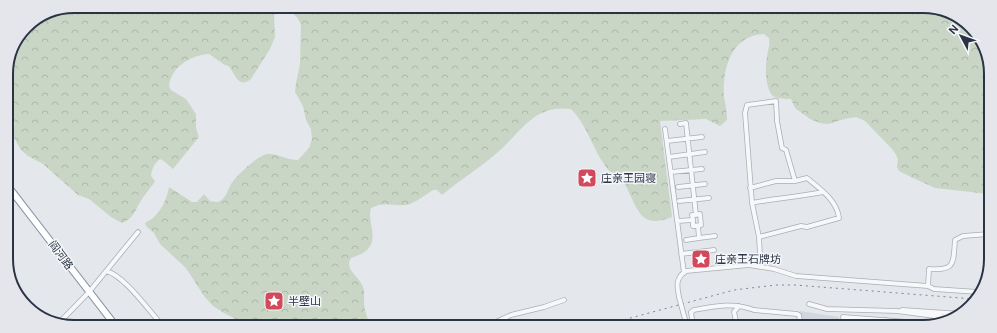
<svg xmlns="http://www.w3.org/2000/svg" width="997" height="333" font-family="'DM Sans','Noto Sans SC',sans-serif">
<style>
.built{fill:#d2d6de}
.forest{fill:url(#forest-crowns)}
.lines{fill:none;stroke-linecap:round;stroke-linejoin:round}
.minor-casing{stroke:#a9aeb7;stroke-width:5.5}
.highway-casing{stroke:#8b94a3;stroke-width:8}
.minor{stroke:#f7f8fa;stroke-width:4}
.highway{stroke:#fff;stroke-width:6}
.rail{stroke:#7d8696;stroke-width:1;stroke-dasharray:2 4;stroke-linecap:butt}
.minor-bridge-casing{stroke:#a9aeb7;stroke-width:5.5;stroke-linecap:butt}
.minor-bridge{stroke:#f7f8fa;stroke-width:4}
.labels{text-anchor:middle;stroke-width:3;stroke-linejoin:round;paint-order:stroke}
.poi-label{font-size:11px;fill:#2b3445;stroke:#f4f6f9;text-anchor:start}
.street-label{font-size:11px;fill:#2b3445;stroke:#f4f6f9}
.rim{fill:none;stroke:#2b3445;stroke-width:2}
</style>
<defs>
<pattern id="forest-crowns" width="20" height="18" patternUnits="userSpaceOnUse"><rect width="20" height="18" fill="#c9d6c5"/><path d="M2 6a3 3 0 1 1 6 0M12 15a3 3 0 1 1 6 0" fill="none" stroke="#adb8ab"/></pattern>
</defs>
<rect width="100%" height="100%" fill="#e4e7ec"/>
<path class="built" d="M 800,311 L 839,317 L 841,327 L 803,327 Z"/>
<path class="forest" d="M 74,6 L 941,8 L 974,29 L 990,61 L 989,194 L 935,188 L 909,176 L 899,171 L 897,167 L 898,158 L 893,150 L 865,121 L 856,117 L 845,119 L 828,124 L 820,123 L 810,119 L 795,108 L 791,99 C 786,99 778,99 773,96 C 765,89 765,66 767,57 C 768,48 770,48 769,38 L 764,34 C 732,35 722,68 724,96 C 725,104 727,111 727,120 L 720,126 L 706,119 L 660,121 L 672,217 C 636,232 637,201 622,180 C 619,175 614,175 610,171 C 608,170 606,167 604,164 C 592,147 587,125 571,109 C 534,104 522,131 498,152 C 481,167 460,180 442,195 L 437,190 L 433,190 C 427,194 412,205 405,205 C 392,206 385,201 371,208 C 366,222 382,241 363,253 C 360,255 355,256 351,258 C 344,270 358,275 362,285 C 365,290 364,295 364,301 C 364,309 367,318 371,325 L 247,325 L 224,313 L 213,306 L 204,296 L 186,268 L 160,244 L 154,233 L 146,226 L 145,223 C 148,221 151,220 153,218 C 162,210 167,198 169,187 L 192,202 L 197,202 L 204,194 L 210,201 L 218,202 C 225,199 227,193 230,186 C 234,177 259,155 267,154 C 278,153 287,160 298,160 L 309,148 L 312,139 L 311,129 L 306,120 L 303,106 L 295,92 L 296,83 L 300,64 L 301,25 C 296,11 286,9 274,15 L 275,37 L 270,49 L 251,79 C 237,90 235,71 228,66 C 226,65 224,65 222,63 C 217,60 214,57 209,54 C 191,55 171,67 169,86 L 171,90 L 186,99 L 196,114 L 196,128 L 199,137 L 173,169 L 164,161 L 160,159 C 154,164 152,168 151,176 L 155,181 L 154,183 C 150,188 146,193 142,199 C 135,209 135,218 122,223 L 111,217 L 89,199 L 78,195 L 43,164 L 28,156 L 21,150 L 13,136 L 12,132 L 15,124 L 6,110 L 6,70 L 26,26 L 48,11 Z"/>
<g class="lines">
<g class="minor-casing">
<path id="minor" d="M 680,124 L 686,123 L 696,215
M 665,129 L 684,273
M 667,141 L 702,137
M 669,157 L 705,152
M 671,172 L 702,169
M 678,187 L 705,184
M 750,188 L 776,181 L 795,181
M 679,201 L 709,198
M 752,203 C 775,198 799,197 823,192
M 677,221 L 693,220 L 692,215 L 700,214 L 701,225 L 693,226 L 693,220
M 699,238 L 715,236
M 686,240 L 699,238 L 698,226
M 681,254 L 714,250
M 739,265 C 745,258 754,261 760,255 L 759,237 L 752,203 L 745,113 L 747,105 L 776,101 L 777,121 L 782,148 L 786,150 L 795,181 L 807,178 C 820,189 837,200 839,218 L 807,227 L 801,226 L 759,237
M 106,271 C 124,275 149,311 162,325
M 928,286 L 929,269 C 956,271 953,263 955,240 L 963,236 L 989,234
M 679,297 C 677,287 675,278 686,271 L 749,265 L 774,269 L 796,276 L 928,286 L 934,289 L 978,292
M 809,304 L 827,309 L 897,311 L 950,318
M 902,310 L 962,314
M 683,312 L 687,326
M 57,325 L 89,292 L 138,232
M 487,326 L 511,315 L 544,307 L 564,300
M 693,326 L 691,312 L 694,310 C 715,306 734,302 754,310 L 797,314 L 799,315 L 801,327
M 737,326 L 734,312 L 739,306
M 845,327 L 843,317 L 935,324
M 881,327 L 886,320"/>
</g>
<g class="highway-casing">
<path id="highway" d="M 7,185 L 115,325"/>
</g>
<use href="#minor" class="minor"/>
<use href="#highway" class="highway"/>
<path class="rail" d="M 601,326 L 734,290 L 776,285 L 795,285 L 974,299"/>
<g class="minor-bridge-casing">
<path id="minor-bridge" d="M 679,297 L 683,312"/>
</g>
<use href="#minor-bridge" class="minor-bridge"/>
</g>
<defs>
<g id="sight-square" transform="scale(1)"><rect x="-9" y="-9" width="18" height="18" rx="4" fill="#d1495b" stroke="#f4f6f9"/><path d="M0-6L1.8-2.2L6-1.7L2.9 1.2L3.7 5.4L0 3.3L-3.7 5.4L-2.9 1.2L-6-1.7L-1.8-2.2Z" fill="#fff"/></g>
</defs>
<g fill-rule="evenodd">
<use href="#sight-square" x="587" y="178"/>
<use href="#sight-square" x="701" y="259"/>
<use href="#sight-square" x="274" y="301"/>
</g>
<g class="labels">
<g class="poi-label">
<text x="601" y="182">庄亲王园寝</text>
<text x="715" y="263">庄亲王石牌坊</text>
<text x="288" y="305">半壁山</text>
</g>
<g class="street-label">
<text transform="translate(61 255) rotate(53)" y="4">阎河路</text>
</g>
</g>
<path d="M0 0H997V333H0ZM74 13H923A61 61 0 0 1 984 74V259A61 61 0 0 1 923 320H74A61 61 0 0 1 13 259V74A61 61 0 0 1 74 13Z" fill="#e4e6eb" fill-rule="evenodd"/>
<path class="rim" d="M74 13H923A61 61 0 0 1 984 74V259A61 61 0 0 1 923 320H74A61 61 0 0 1 13 259V74A61 61 0 0 1 74 13Z"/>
<g transform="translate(961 36) rotate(311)" stroke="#f4f6f9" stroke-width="3" paint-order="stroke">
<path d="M0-3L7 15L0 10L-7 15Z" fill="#2b3445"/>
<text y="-6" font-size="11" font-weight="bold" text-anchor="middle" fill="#2b3445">N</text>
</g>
</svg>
